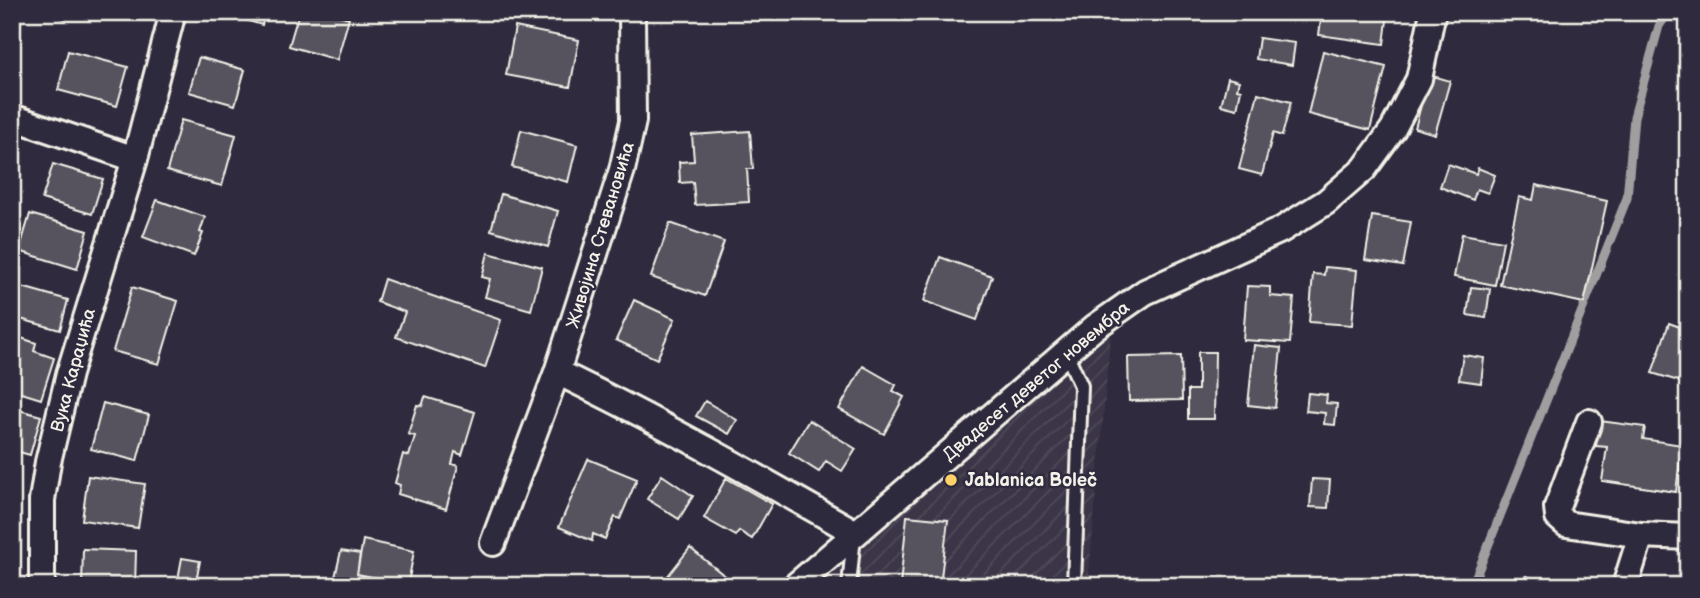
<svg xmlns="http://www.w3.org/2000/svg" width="1700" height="598" font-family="'Balsamiq Sans',sans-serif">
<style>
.industrial{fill:url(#industrial-furrows)}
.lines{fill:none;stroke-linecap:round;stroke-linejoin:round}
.stream{stroke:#a19ea0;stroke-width:9}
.building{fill:#56525f;stroke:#f4f1e8;stroke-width:2}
.lane-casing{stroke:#f4f1e8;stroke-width:18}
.street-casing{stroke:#f4f1e8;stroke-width:30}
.lane{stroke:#2f2a3d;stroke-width:12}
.street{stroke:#2f2a3d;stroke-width:24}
.poi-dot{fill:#ffd166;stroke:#2f2a3d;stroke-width:2.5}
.labels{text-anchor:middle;stroke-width:5;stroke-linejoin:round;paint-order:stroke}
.street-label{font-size:18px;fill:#f4f1e8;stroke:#2f2a3d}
.poi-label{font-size:18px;font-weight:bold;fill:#f4f1e8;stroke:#2f2a3d;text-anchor:start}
</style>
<defs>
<pattern id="industrial-furrows" width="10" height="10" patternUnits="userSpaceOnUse" patternTransform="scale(1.75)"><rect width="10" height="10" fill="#3b3647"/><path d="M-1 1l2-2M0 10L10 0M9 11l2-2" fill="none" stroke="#4e4a59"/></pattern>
</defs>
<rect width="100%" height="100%" fill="#2f2a3d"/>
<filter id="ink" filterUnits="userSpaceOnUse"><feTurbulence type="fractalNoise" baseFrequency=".0143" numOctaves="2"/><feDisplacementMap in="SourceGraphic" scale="14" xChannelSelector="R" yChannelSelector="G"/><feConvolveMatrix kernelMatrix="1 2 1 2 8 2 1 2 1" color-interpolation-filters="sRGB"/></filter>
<g filter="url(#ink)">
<path class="industrial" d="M 1111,332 L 1088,586 L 812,586 Z"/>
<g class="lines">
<path class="stream" d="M 1472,586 L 1627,198 L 1634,117 L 1659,26 L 1669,12"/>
</g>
<path class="building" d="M 42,12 L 66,12 L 65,19 Z
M 219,12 L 282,12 L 280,19 L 265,14 L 262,25 Z
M 299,12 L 328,12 L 349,18 L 337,60 L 289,46 Z
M 929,12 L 985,12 L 985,13 L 930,19 Z
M 1322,12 L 1388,12 L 1384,44 L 1319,35 Z
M 515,27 L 579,40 L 570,87 L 506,75 Z
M 1259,38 L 1295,43 L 1292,65 L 1256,59 Z
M 68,51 L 128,67 L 117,106 L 58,90 Z
M 1323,51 L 1386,67 L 1370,130 L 1308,114 Z
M 199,57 L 245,70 L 235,105 L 189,92 Z
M 1429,75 L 1450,81 L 1435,134 L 1415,128 Z
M 1228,78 L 1239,81 L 1237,89 L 1241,90 L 1237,109 L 1221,105 Z
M 1258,93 L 1291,102 L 1282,136 L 1273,133 L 1262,175 L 1239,169 Z
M 181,120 L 236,135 L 222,186 L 167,171 Z
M 521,130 L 577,145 L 568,182 L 512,167 Z
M 750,131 L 753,169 L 747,169 L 749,202 L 695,205 L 693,182 L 680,183 L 679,162 L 694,161 L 692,135 Z
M 53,164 L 103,179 L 92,214 L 42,199 Z
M 1448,164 L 1476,174 L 1478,168 L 1495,175 L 1488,193 L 1477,189 L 1473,200 L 1440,187 Z
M 1536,185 L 1607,201 L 1584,303 L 1500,285 L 1519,197 L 1533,200 Z
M 501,194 L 558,211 L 548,247 L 491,230 Z
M 157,200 L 205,217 L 200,232 L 203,233 L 194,256 L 143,237 Z
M 30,214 L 88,231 L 77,269 L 19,251 Z
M 1372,216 L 1411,222 L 1403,266 L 1365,260 Z
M 670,223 L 724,242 L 705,296 L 651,277 Z
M 1462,234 L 1503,241 L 1495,285 L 1454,277 Z
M 488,253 L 542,267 L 531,310 L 485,297 L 490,279 L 482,277 Z
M 940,257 L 992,276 L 977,320 L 924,301 Z
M 1325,267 L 1357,270 L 1352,325 L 1309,322 L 1313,274 L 1324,275 Z
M 384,279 L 501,320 L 485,368 L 396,337 L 405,312 L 377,302 Z
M 1247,286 L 1270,287 L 1270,296 L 1294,298 L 1290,343 L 1243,340 Z
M 22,287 L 68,300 L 60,330 L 13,317 Z
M 132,287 L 178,301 L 159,364 L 113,351 Z
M 1471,287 L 1490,289 L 1486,318 L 1467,315 Z
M 634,300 L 675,319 L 657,359 L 616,340 Z
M 1669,323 L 1688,330 L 1688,384 L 1652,373 Z
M 12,335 L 36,343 L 34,351 L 54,358 L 41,399 L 12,390 Z
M 1254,345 L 1281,348 L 1275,408 L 1248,405 Z
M 1198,352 L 1215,352 L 1214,419 L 1188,419 L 1188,390 L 1198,390 Z
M 1463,355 L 1484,358 L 1481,383 L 1459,380 Z
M 1181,356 L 1182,400 L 1129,401 L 1128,357 Z
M 863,366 L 896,385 L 893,391 L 904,397 L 884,434 L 839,409 Z
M 1308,393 L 1327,395 L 1326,403 L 1337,404 L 1335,425 L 1324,424 L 1325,413 L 1306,411 Z
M 425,397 L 475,412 L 462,455 L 455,452 L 452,464 L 458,466 L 446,509 L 398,494 L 400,485 L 395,483 L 403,454 L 409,456 L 415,436 L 408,434 L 417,405 L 422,406 Z
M 705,401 L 737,420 L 729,434 L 696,416 Z
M 103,403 L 149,415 L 137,461 L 91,449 Z
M 12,408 L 41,416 L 30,455 L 12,450 Z
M 809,420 L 856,449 L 842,471 L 826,461 L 819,472 L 789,453 Z
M 1600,421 L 1645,427 L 1643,439 L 1682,445 L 1676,492 L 1602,481 L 1607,447 L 1596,446 Z
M 588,459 L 637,479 L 620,519 L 615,517 L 605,539 L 593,534 L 592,541 L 559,527 Z
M 662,475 L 693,496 L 679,519 L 647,499 Z
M 88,476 L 145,484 L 138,528 L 82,520 Z
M 726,478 L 772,504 L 752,539 L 739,531 L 736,536 L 704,518 Z
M 1312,479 L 1330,480 L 1328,508 L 1310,507 Z
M 907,516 L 948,520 L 940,586 L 900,586 Z
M 363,540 L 414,551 L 408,584 L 357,574 Z
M 690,548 L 725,576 L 718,586 L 668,586 L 663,582 Z
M 83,549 L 136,551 L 135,586 L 82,586 Z
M 341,551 L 360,554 L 357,574 L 364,576 L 362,586 L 333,586 Z
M 12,557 L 16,557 L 14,586 L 12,586 Z
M 182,558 L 200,561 L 196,582 L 178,579 Z
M 1526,576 L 1561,586 L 1523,586 Z"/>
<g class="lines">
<g class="lane-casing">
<path id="lane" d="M 1066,352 L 1081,386 L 1074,586
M 849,586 L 854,536"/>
</g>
<g class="street-casing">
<path id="street" d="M 12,117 L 135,159
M 557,372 C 659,421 756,476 854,532
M 1589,422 L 1557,507 L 1558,517 L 1566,524 L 1641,535 L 1688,537
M 493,543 L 557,372 L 622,170 L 633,121 L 632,12
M 42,586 L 42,500 L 48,462 L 69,374 L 135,159 L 173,12
M 795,586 L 1095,327 L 1145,292 L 1281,230 L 1326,202 L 1364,169 L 1393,129 L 1419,79 L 1433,12
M 1625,586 L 1641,535"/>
</g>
<use href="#lane" class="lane"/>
<use href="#street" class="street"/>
</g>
</g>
<circle class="poi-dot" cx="951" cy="480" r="7"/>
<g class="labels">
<g class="street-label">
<text transform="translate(600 235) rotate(-73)" y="6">Живојина Стевановића</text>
<text transform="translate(73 370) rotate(-75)" y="6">Вука Караџића</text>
<text transform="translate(1036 381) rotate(-40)" y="6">Двадесет деветог новембра</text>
</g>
<g class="poi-label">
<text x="965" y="486">Jablanica Boleč</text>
</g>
</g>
<rect width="1700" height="598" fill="none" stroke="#2f2a3d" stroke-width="42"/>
<rect x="21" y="21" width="1658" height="556" fill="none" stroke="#f4f1e8" stroke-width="2.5" filter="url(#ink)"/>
</svg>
